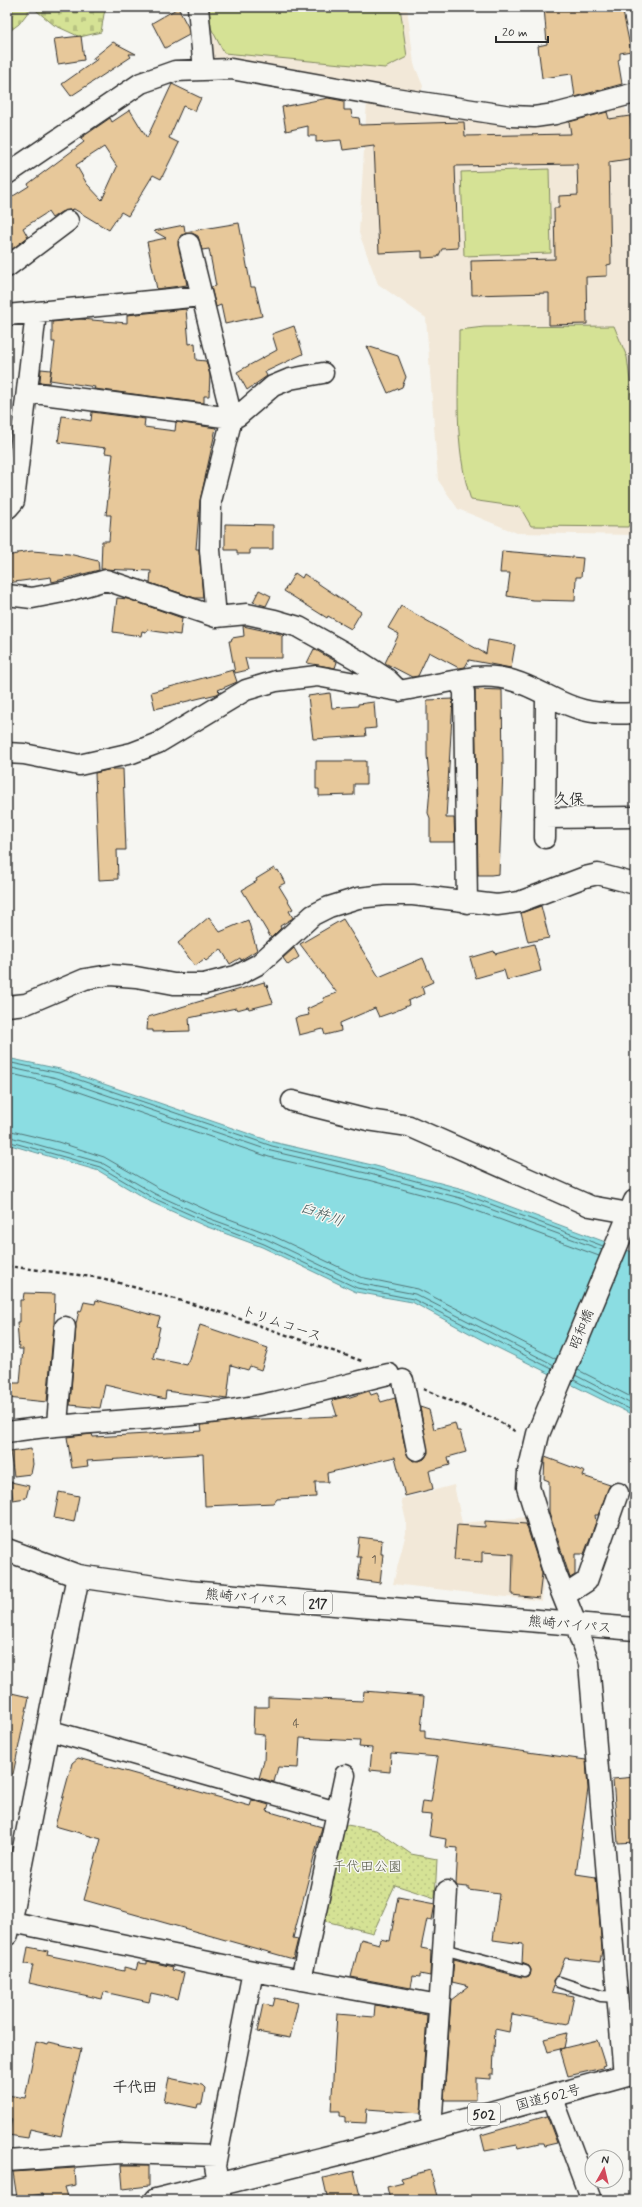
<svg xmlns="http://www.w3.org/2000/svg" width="642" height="2207" font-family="Mynerve,'Klee One',sans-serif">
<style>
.built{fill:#f2e8d8}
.grass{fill:#d5e295;stroke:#808660}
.cemetery{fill:url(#cemetery-stones);stroke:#808660}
.park{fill:url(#park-dots);stroke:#808660}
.water{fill:#8bdde2;stroke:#659699}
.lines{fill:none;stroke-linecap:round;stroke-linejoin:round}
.shore{stroke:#517274;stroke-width:1}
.building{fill:#e7c89a;stroke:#2b2b2b;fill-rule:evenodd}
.lane-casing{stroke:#2b2b2b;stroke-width:13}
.street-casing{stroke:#2b2b2b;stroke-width:23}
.secondary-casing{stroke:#2b2b2b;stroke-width:25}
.highway-casing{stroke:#2b2b2b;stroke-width:25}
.path{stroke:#2b2b2b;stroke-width:2.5;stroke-dasharray:4 3;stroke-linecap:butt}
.lane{stroke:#f6f6f2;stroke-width:10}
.street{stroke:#f6f6f2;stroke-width:20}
.secondary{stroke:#f6f6f2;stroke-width:22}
.highway{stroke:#f6f6f2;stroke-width:22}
.labels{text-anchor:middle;stroke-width:3;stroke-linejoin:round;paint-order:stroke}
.number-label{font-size:12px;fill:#5a5247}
.shield{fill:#f6f6f2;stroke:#686867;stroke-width:1}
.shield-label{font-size:13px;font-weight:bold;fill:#2b2b2b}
.street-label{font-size:14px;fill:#2b2b2b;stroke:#f6f6f2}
.park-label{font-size:14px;fill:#565946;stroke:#f6f6f2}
.neighbourhood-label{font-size:15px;font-weight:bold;fill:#2b2b2b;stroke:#f6f6f2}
.water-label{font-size:15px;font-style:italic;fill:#435859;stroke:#f6f6f2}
</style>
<defs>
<pattern id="cemetery-stones" width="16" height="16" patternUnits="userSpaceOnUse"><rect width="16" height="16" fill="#d5e295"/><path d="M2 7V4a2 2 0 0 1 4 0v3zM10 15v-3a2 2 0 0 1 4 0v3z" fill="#b7c281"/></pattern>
<pattern id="park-dots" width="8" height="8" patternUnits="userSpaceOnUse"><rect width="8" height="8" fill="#d5e295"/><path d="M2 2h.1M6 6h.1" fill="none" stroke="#b7c281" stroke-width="1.8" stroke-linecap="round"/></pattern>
</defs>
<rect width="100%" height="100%" fill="#f6f6f2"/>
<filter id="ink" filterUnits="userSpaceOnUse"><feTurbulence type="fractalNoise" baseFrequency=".025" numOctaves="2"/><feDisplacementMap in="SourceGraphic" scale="8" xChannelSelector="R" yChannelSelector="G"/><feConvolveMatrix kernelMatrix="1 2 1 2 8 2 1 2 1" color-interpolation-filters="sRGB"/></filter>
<g filter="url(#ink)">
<path class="built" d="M 205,7 L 407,7 L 414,64 L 423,86 L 421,93 L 359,81 L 214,61 L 211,57 Z
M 367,100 L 548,122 L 624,107 L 632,116 L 635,130 L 635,535 L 517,533 L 458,509 L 438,480 L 426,318 L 378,284 L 359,233 Z
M 454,1485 L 462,1523 L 526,1517 L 544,1575 L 542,1601 L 393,1584 L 406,1533 L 406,1521 L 401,1499 Z"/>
<path class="grass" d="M 209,7 L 400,7 L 407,57 L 385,68 L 224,53 L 211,28 Z
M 549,169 L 551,253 L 464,256 L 461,172 Z
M 614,326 L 627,357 L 635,421 L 635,509 L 628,527 L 531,526 L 520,507 L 471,500 C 453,446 459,386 459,330 L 484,327 Z"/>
<path class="cemetery" d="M 7,7 L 107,7 L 104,14 L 101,32 L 80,37 L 54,25 L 32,7 L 19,24 L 7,33 Z"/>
<path class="park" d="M 341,1824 L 376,1830 L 411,1854 L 437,1859 L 435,1898 L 395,1885 L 373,1933 L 321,1920 Z"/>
<path class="water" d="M 7,1058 L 60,1069 L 273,1142 L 372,1165 L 463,1189 L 635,1253 L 635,1416 L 484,1341 L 412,1302 L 356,1292 L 262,1247 L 205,1226 L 151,1202 L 99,1171 L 7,1144 Z"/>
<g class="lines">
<path class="shore" d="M 7,1062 L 59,1073 L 272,1146 L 371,1169 L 461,1193 L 603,1246
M 7,1067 L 57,1078 L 271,1151 L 370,1174 L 460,1198 L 602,1250
M 7,1073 L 56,1084 L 269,1157 L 368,1180 L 458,1204 L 599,1256
M 7,1130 L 58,1142 L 104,1157 L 158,1188 L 211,1212 L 269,1234 L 360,1277 L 418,1289 L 556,1359
M 7,1136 L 102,1163 L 155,1194 L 208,1218 L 266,1239 L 358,1283 L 415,1294 L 554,1365
M 7,1141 L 100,1167 L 153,1198 L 207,1222 L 264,1244 L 357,1288 L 413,1299 L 552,1369
M 578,1370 L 635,1399
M 575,1375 L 635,1406
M 574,1380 L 635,1412"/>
</g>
<path class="building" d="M 544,7 L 622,7 L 631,51 L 620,53 L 620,59 L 618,60 L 622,84 L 575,97 L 572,74 L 542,78 L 538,46 L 547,44 Z
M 178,8 L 188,27 L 189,35 L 165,48 L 152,23 Z
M 81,36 L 84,60 L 58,64 L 54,39 Z
M 113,42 L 136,54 L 129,54 L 131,57 L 71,96 L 62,84 L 99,58 L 92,59 Z
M 172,84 L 201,98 L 195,111 L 183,106 L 169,138 L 179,143 L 161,179 L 153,175 L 128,216 L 121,212 L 109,230 L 74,209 L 61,212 L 52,218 L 48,212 L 23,228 L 28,237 L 7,253 L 7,205 L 12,201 L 10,198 L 29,186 L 28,184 L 84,142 L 81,138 L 110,118 L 112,122 L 130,110 L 147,138 ZM 104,147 L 117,167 L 102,200 L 87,184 L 76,165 Z
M 328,98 L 344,101 L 344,110 L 351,110 L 352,117 L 359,118 L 360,125 L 464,122 L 465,136 L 571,134 L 569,122 L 607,112 L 609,119 L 630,116 L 635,158 L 609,162 L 611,264 L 607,265 L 607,276 L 586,277 L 587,324 L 549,325 L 549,293 L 472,295 L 471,261 L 555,259 L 554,208 L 559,208 L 559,196 L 578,195 L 577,164 L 455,166 L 458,248 L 442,249 L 438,257 L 422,258 L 422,251 L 379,253 L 374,146 L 343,150 L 341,140 L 316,142 L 316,136 L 308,136 L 308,126 L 286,131 L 282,107 Z
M 239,223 L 251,287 L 255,287 L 262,316 L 225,324 L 221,305 L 216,307 L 211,287 L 216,286 L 209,249 L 202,250 L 198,236 L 192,233 L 181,235 L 178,241 L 187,285 L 157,289 L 147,242 L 166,238 L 154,231 L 184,225 L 185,232 Z
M 186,309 L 189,344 L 195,343 L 196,360 L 206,361 L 210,375 L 209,396 L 204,396 L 204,403 L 94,389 L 95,387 L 50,380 L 55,342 L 52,342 L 52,322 L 80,319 L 127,323 L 127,315 Z
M 294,326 L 303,354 L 265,372 L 267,376 L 247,390 L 237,372 L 277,350 L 272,334 Z
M 367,346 L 398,356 L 406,377 L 402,387 L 388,393 Z
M 41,369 L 51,370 L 49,383 L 40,382 Z
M 92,412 L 145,419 L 144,427 L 175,431 L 176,422 L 216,428 L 200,501 L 196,549 L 199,549 L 203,598 L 195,598 L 150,583 L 151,571 L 101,569 L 102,541 L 109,541 L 111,515 L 106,515 L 113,454 L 105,453 L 106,448 L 58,442 L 62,416 L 91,421 Z
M 225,524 L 273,525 L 273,549 L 250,549 L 250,554 L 237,554 L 237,550 L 225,550 Z
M 32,551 L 69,554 L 98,561 L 99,570 L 52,582 L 51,577 L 7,583 L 7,556 L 17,554 L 17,553 Z
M 502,551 L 583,558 L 581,577 L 576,577 L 575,601 L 533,600 L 507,596 L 510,573 L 500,573 Z
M 295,573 L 302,578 L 304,574 L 361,612 L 351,629 L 328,616 L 327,618 L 284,591 Z
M 259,590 L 271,596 L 266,606 L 253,602 Z
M 117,598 L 128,599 L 182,618 L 180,635 L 147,630 L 146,632 L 142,631 L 141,636 L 113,632 Z
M 401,606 L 486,654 L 488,640 L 515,645 L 511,668 L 469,660 L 465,667 L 459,668 L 429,652 L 418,676 L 412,677 L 385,663 L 399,634 L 388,628 Z
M 243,626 L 285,635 L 282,636 L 282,658 L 245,658 L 248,670 L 235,673 L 229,641 L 231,641 L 232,638 L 244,636 Z
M 314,649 L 337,662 L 335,668 L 307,663 Z
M 233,670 L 237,682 L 218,690 L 220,692 L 217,694 L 155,709 L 151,692 Z
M 475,689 L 502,690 L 503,768 L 499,874 L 491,875 L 478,875 Z
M 330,693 L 332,708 L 358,706 L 358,704 L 374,702 L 376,728 L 365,729 L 366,736 L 313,739 L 308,696 Z
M 453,699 L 446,818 L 454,818 L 455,842 L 430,842 L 430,818 L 428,813 L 430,788 L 427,755 L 427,700 Z
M 316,761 L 366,761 L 366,784 L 354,784 L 354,795 L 319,796 L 319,789 L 316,789 Z
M 112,769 L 123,769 L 126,850 L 117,850 L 118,879 L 99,880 L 95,773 Z
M 274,868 L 276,871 L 278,870 L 285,883 L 279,886 L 293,909 L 289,911 L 293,918 L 280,926 L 281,928 L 271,938 L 242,890 L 257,881 L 256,879 Z
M 541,906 L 549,938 L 528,942 L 521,913 Z
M 209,917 L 220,932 L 248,920 L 257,950 L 241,960 L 240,958 L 230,964 L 221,949 L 206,961 L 204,959 L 195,966 L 178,943 Z
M 343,919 L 379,977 L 423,958 L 433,982 L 422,987 L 424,994 L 408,1001 L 409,1005 L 396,1011 L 379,1017 L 375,1008 L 340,1023 L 341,1031 L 325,1035 L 323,1029 L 299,1035 L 295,1018 L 309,1015 L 307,1009 L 324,1001 L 323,998 L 337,993 L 300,944 Z
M 534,944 L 541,971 L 507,980 L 504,970 L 476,978 L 470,958 L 494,951 L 495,954 Z
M 294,948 L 299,957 L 288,965 L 283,958 Z
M 264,982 L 265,986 L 267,985 L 273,1003 L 249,1009 L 248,1007 L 237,1010 L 236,1008 L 189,1018 L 190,1031 L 153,1032 L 153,1030 L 147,1030 L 148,1017 Z
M 24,1293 L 55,1294 L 54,1324 L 47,1402 L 7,1398 L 7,1383 L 20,1383 L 23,1349 L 19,1349 L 17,1322 L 20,1322 L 20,1300 L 23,1300 Z
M 96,1300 L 160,1317 L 157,1326 L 160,1327 L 153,1358 L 187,1365 L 200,1325 L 268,1348 L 261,1370 L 250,1366 L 248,1370 L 231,1365 L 227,1399 L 166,1391 L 165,1399 L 105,1385 L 100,1408 L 70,1405 L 76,1324 L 79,1311 L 81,1312 L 84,1302 L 95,1304 Z
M 369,1391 L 371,1395 L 377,1393 L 381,1402 L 395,1398 L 406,1452 L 413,1461 L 424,1459 L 428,1453 L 420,1407 L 429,1410 L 434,1429 L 455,1423 L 457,1431 L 460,1431 L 466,1452 L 448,1457 L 450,1465 L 429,1471 L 433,1489 L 405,1496 L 395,1457 L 327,1473 L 328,1482 L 315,1482 L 316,1497 L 277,1499 L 274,1503 L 205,1506 L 203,1454 L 87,1461 L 88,1466 L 72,1468 L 67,1437 L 92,1434 L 93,1437 L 202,1431 L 201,1425 L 239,1420 L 337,1416 L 332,1400 L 346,1397 L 347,1398 Z
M 31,1449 L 33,1464 L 31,1474 L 14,1476 L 10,1452 Z
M 545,1457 L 585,1472 L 583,1476 L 610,1485 L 598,1515 L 595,1515 L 596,1522 L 584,1554 L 575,1554 L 575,1575 L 570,1578 L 549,1512 L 549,1481 L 544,1479 Z
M 11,1482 L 29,1486 L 26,1498 L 13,1500 Z
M 59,1492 L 79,1496 L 74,1522 L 54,1518 Z
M 485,1521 L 526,1524 L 542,1573 L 539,1598 L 512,1595 L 513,1554 L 482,1552 L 482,1562 L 454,1560 L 457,1525 L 485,1527 Z
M 359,1537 L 382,1540 L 381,1554 L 383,1554 L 380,1583 L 358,1580 L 361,1557 L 357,1557 Z
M 364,1691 L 424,1696 L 421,1730 L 425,1730 L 425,1738 L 586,1760 L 588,1789 L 576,1874 L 596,1877 L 602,1950 L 600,1962 L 565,1958 L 558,1976 L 553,1980 L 554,1986 L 552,1992 L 574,1996 L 568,2024 L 512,2014 L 509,2032 L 495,2029 L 493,2074 L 490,2074 L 490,2079 L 476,2078 L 476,2100 L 444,2100 L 451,2000 L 469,1986 L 452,1982 L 454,1959 L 521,1977 L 529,1976 L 531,1970 L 529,1966 L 522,1963 L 523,1944 L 493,1940 L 499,1894 L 468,1890 L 468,1887 L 457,1886 L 456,1884 L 458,1848 L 445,1847 L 446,1839 L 429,1836 L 432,1815 L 420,1814 L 422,1801 L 431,1802 L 438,1757 L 391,1753 L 390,1772 L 370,1770 L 372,1748 L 359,1747 L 360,1741 L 300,1738 L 298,1768 L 278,1767 L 274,1782 L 259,1778 L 264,1761 L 265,1735 L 253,1734 L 254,1707 L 268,1707 L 268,1697 L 363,1701 Z
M 7,1692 L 29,1697 L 13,1774 L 7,1774 Z
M 78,1758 L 250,1806 L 252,1800 L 269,1805 L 267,1811 L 322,1827 L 293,1938 L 298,1939 L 293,1959 L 84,1900 L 101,1839 L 55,1826 L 72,1763 Z
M 635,1777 L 635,1842 L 618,1843 L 613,1779 Z
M 398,1897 L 435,1904 L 432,1920 L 427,1919 L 421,1948 L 431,1950 L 430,1976 L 420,1974 L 420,1977 L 413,1976 L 411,1988 L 351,1977 L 361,1939 L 379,1944 L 380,1939 L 390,1941 Z
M 28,1947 L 48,1951 L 47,1955 L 124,1971 L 124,1967 L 136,1970 L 138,1963 L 147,1964 L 147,1961 L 173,1967 L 172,1970 L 184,1973 L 178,1999 L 151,1993 L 149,2002 L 104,1992 L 102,1999 L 29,1983 L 33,1965 L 25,1964 Z
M 275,1998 L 298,2003 L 290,2038 L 257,2032 L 263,2004 L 273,2006 Z
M 375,2005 L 427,2015 L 421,2113 L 367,2109 L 366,2123 L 345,2122 L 345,2117 L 340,2116 L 340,2111 L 331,2111 L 337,2014 L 374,2017 Z
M 567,2033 L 564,2048 L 548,2052 L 544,2039 Z
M 597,2040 L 605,2065 L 602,2066 L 603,2068 L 568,2076 L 560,2049 Z
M 36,2042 L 48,2045 L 49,2042 L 81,2049 L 61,2136 L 30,2129 L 28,2138 L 8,2135 L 12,2119 L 7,2118 L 7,2095 L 25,2098 Z
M 169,2078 L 202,2085 L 205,2088 L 202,2104 L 198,2104 L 197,2108 L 164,2101 Z
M 547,2116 L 557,2143 L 544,2146 L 543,2143 L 539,2143 L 518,2148 L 517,2145 L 485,2151 L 481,2135 Z
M 121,2165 L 149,2165 L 149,2186 L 123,2189 Z
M 75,2168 L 76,2185 L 64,2187 L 68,2200 L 44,2200 L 42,2194 L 17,2198 L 13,2172 Z
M 430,2170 L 438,2200 L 390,2200 L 387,2187 L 403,2183 L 401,2178 Z
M 354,2171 L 361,2200 L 328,2200 L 323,2178 Z"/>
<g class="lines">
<g class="lane-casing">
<path id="lane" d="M 443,1949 L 525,1971
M 559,1982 L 601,1996 L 617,1997"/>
</g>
<g class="street-casing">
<path id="street" d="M 198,7 L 204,70
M 7,174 L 141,83 L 175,71 L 231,69 L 388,97 L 511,116 L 534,117 L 555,114 L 635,93
M 189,244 L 232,418 L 211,501 L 210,550 L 216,617
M 7,267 L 68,221
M 7,315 L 201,296
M 27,392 L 232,418 L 238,416 L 273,386 L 290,379 L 323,373
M 8,508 L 14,501 L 36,313
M 7,595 L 32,598 L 68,591 L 106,580 L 216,617 L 247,614 L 275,620 L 299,627 L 356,659 L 387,679 L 398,690
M 459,680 L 464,692 L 467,903
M 7,753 L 24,754 L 79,765 L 132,753 L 158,743 L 246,690 L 276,681 L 317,676 L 399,691 L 474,677 C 487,676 502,677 514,681 C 538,688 558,704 583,710 C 599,714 618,714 635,713
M 545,818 L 635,817
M 545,838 L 546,696
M 7,1006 L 26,1004 L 85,979 L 110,975 L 136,977 L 174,984 L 204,984 L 236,976 L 259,964 L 313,915 L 329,907 L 358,898 L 385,895 L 413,895 L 497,905 L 519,902 L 585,877 L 598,874 L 635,884
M 292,1101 L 368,1120 L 409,1126 L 590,1206 L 629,1213
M 403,1380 L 417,1450
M 57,1424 L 65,1327
M 7,1432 C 72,1422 135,1421 200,1414 C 263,1408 327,1389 389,1374
M 564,1596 L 587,1581 L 618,1493
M 575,1624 L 589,1663 L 624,2076
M 48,1730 L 337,1812
M 7,1921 L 253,1971 L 439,2005
M 301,1980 L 345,1775
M 552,2096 L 591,2200
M 431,2129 L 447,1891
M 7,2161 L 122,2153 L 217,2156
M 221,2200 L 215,2166 L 253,1971"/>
</g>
<g class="secondary-casing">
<path id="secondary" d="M 575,1624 L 555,1574 L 528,1487 L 529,1472 L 538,1434 L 635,1201
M 7,1934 L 78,1576"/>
</g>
<g class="highway-casing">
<path id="highway" d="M 7,1550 L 78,1576 L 189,1592 L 635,1629
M 156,2200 L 345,2153 L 635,2073"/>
</g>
<path class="path" d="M 630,531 L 635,531
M 7,1266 L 102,1278 L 220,1312 L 362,1361
M 423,1389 L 495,1419 L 518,1433"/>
<use href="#lane" class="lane"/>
<use href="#street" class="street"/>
<use href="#secondary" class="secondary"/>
<use href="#highway" class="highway"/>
</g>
</g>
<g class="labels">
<g class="number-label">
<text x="374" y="1563">1</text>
<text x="296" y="1727">4</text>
</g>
<g class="shield">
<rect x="304" y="1592" width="28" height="22" rx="3"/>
<rect x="468" y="2103" width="32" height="22" rx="3"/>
</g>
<g class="shield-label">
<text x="318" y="1608">217</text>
<text x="484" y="2119">502</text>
</g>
<g class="street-label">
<text transform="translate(282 1323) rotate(19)" y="5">トリムコース</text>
<text transform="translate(581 1329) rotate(-68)" y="5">昭和橋</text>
<text transform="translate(247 1597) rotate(5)" y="5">熊崎バイパス</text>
<text transform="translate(570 1624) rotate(5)" y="5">熊崎バイパス</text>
<text transform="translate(548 2097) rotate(-15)" y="5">国道502号</text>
</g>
<g class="park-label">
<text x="367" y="1871">千代田公園</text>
</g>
<g class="neighbourhood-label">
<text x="569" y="804">久保</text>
<text x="135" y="2092">千代田</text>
</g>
<g class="water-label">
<text transform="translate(322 1214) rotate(20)" y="5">臼杵川</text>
</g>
</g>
<rect width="642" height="2207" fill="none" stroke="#f6f6f2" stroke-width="24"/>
<rect x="12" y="12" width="618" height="2183" fill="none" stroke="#2b2b2b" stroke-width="1.5" filter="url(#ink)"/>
<g transform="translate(604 2169) rotate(8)"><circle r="19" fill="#f6f6f2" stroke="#a5a5a2"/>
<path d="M0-3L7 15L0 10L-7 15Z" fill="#d1495b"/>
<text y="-6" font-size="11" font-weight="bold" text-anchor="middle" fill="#2b2b2b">N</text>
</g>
<path d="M496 36v6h52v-6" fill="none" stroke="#2b2b2b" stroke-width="2"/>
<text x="502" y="36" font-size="12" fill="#2b2b2b" stroke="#f6f6f2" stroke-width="3" paint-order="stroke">20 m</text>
</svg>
